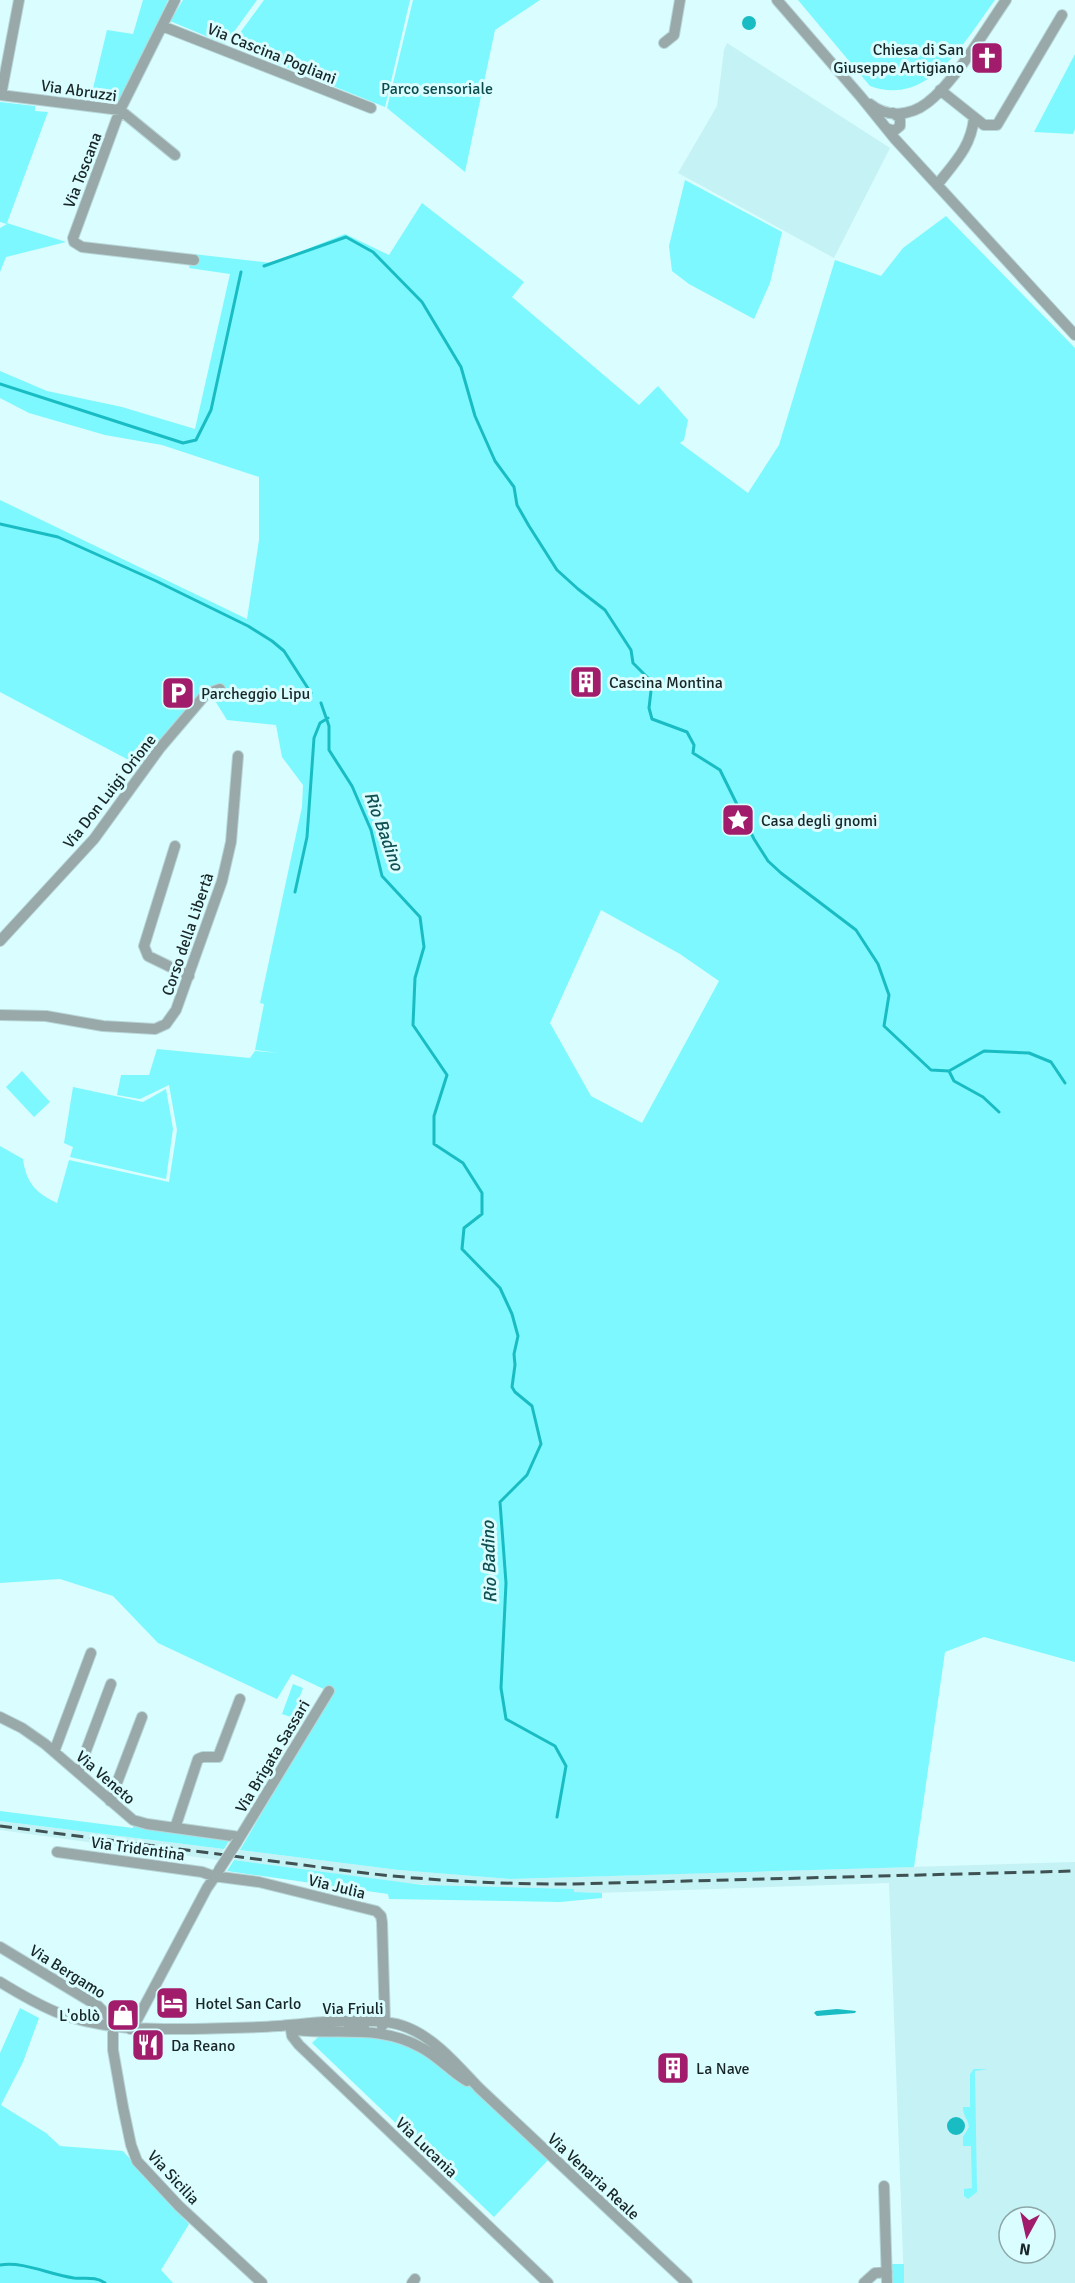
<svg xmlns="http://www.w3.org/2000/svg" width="1075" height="2283" font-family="Signika,sans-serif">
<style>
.built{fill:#c5f2f4;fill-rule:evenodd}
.green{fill:#7cf8fe;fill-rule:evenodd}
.water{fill:#19bcc3}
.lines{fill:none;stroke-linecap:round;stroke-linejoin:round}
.stream{stroke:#19bcc3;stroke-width:3}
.minor-casing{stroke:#b7d6d8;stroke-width:12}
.minor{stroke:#99a8a8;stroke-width:10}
.rail{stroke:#3f5152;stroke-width:3;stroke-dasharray:12 6;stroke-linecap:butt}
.minor-bridge-casing{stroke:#b7d6d8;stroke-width:12;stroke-linecap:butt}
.minor-bridge{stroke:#99a8a8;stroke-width:10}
.labels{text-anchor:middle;stroke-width:6;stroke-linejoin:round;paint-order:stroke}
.poi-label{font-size:16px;fill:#192627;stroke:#dafdff;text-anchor:start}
.street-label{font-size:16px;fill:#192627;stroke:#dafdff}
.park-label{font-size:16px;fill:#0b4b4e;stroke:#dafdff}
.water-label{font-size:18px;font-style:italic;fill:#114f52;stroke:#dafdff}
</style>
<rect width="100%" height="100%" fill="#dafdff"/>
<path class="built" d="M 727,43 L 890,148 L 834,258 L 678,173 L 717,106 L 724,50 Z
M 0,1821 L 224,1849 L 218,1860 L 0,1830 Z
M 240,1850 L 399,1870 L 510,1879 L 1075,1862 L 1075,2283 L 904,2283 L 889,1883 L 597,1893 L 574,1892 L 573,1889 L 451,1887 L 397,1882 L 234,1860 ZM 1009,2217 L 1045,2217 L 1045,2253 L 1009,2253 Z"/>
<path class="green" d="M 143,0 L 168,0 C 160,18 131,93 118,101 C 111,106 98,102 90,101 L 107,30 L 133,34 Z
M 183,0 L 257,0 L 225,44 L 170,21 Z
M 264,0 L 410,0 L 385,107 L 231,45 Z
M 413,0 L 540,0 L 495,30 L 465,172 L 387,108 Z
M 798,0 L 995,0 C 965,40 930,108 870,86 Z
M 1075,54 L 1075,129 L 1073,134 L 1034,132 Z
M 0,102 L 35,106 L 35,111 L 48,112 L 7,223 L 66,242 L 6,257 L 0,272 L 0,228 L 7,224 L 0,222 Z
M 685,180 L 782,232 L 770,283 L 754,319 L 689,284 L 672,271 L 669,246 Z
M 422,203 L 524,282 L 512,297 L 639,405 L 658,386 L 688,420 L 684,440 L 680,443 L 748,493 L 779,445 L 835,260 L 881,276 L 903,248 L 946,216 L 1075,348 L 1075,1662 L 984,1637 L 945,1652 L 914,1867 L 510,1879 L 399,1870 L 240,1850 L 332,1693 L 292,1674 L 277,1699 L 158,1643 L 113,1596 L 60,1579 L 0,1583 L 0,1146 L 23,1159 C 26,1183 36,1193 57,1203 L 69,1160 L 169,1182 L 177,1130 L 169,1085 L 140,1099 L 117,1095 L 121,1075 L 149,1075 L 157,1049 L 250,1058 L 255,1051 L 279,1053 L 255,1050 L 264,1004 L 260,1003 L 302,807 L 303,785 L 282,757 L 276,725 L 227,720 L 209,691 L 142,767 L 0,692 L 0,500 L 247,619 L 259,540 L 259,477 L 162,445 L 105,435 L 29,413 L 0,398 L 0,371 L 47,391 L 122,407 L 195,429 L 230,274 L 189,268 L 193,254 L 272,263 L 345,234 L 389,255 ZM 601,910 L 680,954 L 719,981 L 642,1123 L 591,1096 L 550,1023 Z
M 22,1071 L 50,1102 L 34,1117 L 6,1087 Z
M 73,1087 L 143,1102 L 166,1089 L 173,1129 L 166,1179 L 70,1157 L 73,1147 L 64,1143 Z
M 293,1684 L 303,1688 L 294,1712 L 299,1714 L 297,1719 L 282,1714 Z
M 0,1811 L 133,1828 L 133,1825 L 229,1841 L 224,1849 L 0,1821 Z
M 234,1860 L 423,1885 L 574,1889 L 574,1892 L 602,1893 L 602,1898 L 560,1902 L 389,1899 L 388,1894 L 227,1871 Z
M 20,2008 L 39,2018 L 23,2062 L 1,2105 L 46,2133 L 60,2146 L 123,2151 L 189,2224 L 161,2270 L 173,2283 L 0,2283 L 0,2053 Z
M 382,2033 L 455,2071 L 548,2160 L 494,2217 L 312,2043 L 321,2034 Z
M 974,2069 L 988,2069 L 975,2071 L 977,2192 L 968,2199 L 964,2196 L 964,2189 L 972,2188 L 971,2146 L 963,2146 L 963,2137 L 969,2127 C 968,2119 963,2116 963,2107 L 970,2107 L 970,2074 Z
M 891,2264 L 904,2264 L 904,2283 L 892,2283 Z"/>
<path class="water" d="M742 23a7 7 0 1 1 14 0a7 7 0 1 1-14 0Z
M 837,2009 L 856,2011 L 855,2013 L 817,2016 L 814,2013 L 816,2011 Z
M947 2126a9 9 0 1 1 18 0a9 9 0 1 1-18 0Z"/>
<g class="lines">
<path class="stream" d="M 264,266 L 346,237 L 373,252 L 422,302 L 461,367 L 475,416 L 495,461 L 514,487 L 517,505 L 529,526 L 557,570 L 578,589 L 605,610 L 631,650 L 633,663 L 652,682 L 649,708 L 652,719 L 687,732 L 694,745 L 693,753 L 720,770 L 754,839 L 768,861 L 781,873 L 856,930 L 878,964 L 889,995 L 884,1026 L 931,1070 L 949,1071 L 984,1051 L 1029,1053 L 1051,1062 L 1065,1083
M 0,384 L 183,443 L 196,440 L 211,410 L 241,272
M 0,524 L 58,537 L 156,581 L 248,626 L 272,641 L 284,651 L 311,693
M 321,703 L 329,726 L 329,750 L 352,786 L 371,830 L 382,876 L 420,917 L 424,947 L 415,978 L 413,1025 L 447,1075 L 434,1116 L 434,1144 L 463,1163 L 482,1193 L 482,1214 L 464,1228 L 462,1249 L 500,1288 L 512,1314 L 518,1336 L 514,1354 L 515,1365 L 512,1387 L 515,1392 L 532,1406 L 541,1444 L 527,1475 L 500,1502 L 506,1583 L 501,1688 L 506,1719 L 555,1746 L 566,1766 L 557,1817
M 295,892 L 307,837 L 314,738 L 320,723 L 328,718
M 949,1071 L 954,1081 L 983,1097 L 999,1112
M 0,2265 C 24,2261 50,2275 74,2278 C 85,2279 96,2276 105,2283"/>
<g class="minor-casing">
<path id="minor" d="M 175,0 L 120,110 L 73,238 L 74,242 L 82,247 L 194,260
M 777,0 L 861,97 L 895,139 L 1075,335
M 162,26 L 371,108
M 664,43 L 674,35 L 680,0
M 940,90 L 984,125 L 997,125 L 1062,15
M 0,95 L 120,110 L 175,155
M 1,95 L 19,0
M 870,104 C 887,118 910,116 927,103 C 955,82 985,30 1006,0
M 886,128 L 894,131 L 900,126 L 900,118 L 893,113
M 937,185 C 955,162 971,147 974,118
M 175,846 L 144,946 L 148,956 L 189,976
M 0,941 L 94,839 L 160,748 L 206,694 L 220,689
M 0,1015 L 46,1016 L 103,1026 L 155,1029 L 166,1024 L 176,1010 L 222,881 L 231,842 L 238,756
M 0,1717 L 22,1728 L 45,1744 L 133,1820 L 147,1824 L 240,1837
M 54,1752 L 91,1653
M 78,1772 L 111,1684
M 110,1801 L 142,1717
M 175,1828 L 198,1759 L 203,1757 L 218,1757 L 240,1699
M 237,1842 L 329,1691
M 57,1852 L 202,1872 L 213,1876 L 259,1882 L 376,1911 L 381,1916 L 382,1922 L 385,2022 L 382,2026
M 0,1947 L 98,2006 L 107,2015 L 113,2027 L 113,2050 L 123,2107 L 131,2145 L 137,2161 L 179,2206 L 262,2283
M 0,1982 C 18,1993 37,2004 56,2012 C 100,2030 146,2029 192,2029 C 221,2028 250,2028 278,2026 C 311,2023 376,2015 406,2027 C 435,2038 458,2066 479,2088 L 687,2283
M 302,2027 L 293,2028 L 291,2030 L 292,2036 L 299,2045 L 548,2283
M 130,2029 L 138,2018 L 207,1888 L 218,1872
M 296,2030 C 342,2035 379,2024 422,2048 C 439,2057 451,2072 467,2081
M 346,2031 L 355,2027 L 364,2026
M 884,2186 L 887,2283
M 412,2283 L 415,2279
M 864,2283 L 875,2273 L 887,2272"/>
</g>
<use href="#minor" class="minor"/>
<path class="rail" d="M 0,1826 L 365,1873 C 433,1881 502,1884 571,1884 L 1075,1871"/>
<g class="minor-bridge-casing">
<path id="minor-bridge" d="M 219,1870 L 237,1842"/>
</g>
<use href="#minor-bridge" class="minor-bridge"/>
</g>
<defs>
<g id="church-square" transform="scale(1.725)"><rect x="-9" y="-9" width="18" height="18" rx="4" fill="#a11d6c" stroke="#dafdff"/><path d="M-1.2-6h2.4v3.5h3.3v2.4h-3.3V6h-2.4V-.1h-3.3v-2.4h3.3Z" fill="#fff"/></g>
<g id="building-square" transform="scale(1.725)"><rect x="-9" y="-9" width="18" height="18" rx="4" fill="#a11d6c" stroke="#dafdff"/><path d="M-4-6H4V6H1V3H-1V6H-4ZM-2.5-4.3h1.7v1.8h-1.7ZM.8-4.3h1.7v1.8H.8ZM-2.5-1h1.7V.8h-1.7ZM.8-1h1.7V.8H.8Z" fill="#fff"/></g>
<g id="parking-square" transform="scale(1.725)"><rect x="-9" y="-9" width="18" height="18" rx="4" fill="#a11d6c" stroke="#dafdff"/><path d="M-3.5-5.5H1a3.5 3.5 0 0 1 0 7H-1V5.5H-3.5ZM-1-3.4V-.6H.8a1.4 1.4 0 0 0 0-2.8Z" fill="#fff"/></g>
<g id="sight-square" transform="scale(1.725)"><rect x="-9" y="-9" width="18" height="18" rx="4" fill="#a11d6c" stroke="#dafdff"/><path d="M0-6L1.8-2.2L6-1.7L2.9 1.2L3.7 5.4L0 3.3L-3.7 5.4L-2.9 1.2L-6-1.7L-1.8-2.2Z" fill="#fff"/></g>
<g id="hotel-square" transform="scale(1.725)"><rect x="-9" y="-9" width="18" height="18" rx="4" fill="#a11d6c" stroke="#dafdff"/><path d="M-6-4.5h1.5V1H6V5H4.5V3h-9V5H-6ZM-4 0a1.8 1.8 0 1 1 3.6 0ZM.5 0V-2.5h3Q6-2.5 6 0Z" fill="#fff"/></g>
<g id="shop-square" transform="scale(1.725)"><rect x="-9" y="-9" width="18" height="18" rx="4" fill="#a11d6c" stroke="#dafdff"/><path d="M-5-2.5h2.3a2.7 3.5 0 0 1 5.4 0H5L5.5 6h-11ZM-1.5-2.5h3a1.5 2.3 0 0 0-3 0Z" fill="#fff"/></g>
<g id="restaurant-square" transform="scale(1.725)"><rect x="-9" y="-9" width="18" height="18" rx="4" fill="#a11d6c" stroke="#dafdff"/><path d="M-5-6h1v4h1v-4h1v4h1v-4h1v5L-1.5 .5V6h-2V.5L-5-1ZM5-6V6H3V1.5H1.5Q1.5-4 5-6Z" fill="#fff"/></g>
</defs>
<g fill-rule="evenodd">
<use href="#church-square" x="987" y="58"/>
<use href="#building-square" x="586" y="682"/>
<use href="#parking-square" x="178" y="693"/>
<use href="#sight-square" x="738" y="820"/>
<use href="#hotel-square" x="172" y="2003"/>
<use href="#shop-square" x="123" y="2015"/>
<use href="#restaurant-square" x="148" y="2045"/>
<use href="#building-square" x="673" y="2068"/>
</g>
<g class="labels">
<g class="poi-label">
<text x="964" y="55" text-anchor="end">Chiesa di San<tspan x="964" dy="18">Giuseppe Artigiano</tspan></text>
<text x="609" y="688">Cascina Montina</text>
<text x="201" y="699">Parcheggio Lipu</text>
<text x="761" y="826">Casa degli gnomi</text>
<text x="195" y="2009">Hotel San Carlo</text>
<text x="100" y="2021" text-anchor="end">L'oblò</text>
<text x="171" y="2051">Da Reano</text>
<text x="696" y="2074">La Nave</text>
</g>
<g class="street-label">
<text transform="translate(272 53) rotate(22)" y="6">Via Cascina Pogliani</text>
<text transform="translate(79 90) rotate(8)" y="6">Via Abruzzi</text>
<text transform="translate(82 170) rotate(-69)" y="6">Via Toscana</text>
<text transform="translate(109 791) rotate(-52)" y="6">Via Don Luigi Orione</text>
<text transform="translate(187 934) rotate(-71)" y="6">Corso della Libertà</text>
<text transform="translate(272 1756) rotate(-59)" y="6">Via Brigata Sassari</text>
<text transform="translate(106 1777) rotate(41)" y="6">Via Veneto</text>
<text transform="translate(138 1848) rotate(8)" y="6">Via Tridentina</text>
<text transform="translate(337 1886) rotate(14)" y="6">Via Julia</text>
<text transform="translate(68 1971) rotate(32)" y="6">Via Bergamo</text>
<text x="353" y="2014">Via Friuli</text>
<text transform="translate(427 2147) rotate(44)" y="6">Via Lucania</text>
<text transform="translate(594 2176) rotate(43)" y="6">Via Venaria Reale</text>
<text transform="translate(174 2177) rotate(47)" y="6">Via Sicilia</text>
</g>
<g class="park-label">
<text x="437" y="94">Parco sensoriale</text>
</g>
<g class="water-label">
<text transform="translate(384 831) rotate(70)" y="6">Rio Badino</text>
<text transform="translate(489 1562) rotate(-92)" y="6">Rio Badino</text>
</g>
</g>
<g transform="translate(1027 2235) rotate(188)"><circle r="28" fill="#dafdff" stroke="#8da7a9" stroke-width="1.5"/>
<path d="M0-4.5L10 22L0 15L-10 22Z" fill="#a11d6c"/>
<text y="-9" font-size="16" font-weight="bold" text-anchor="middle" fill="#192627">N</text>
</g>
</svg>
